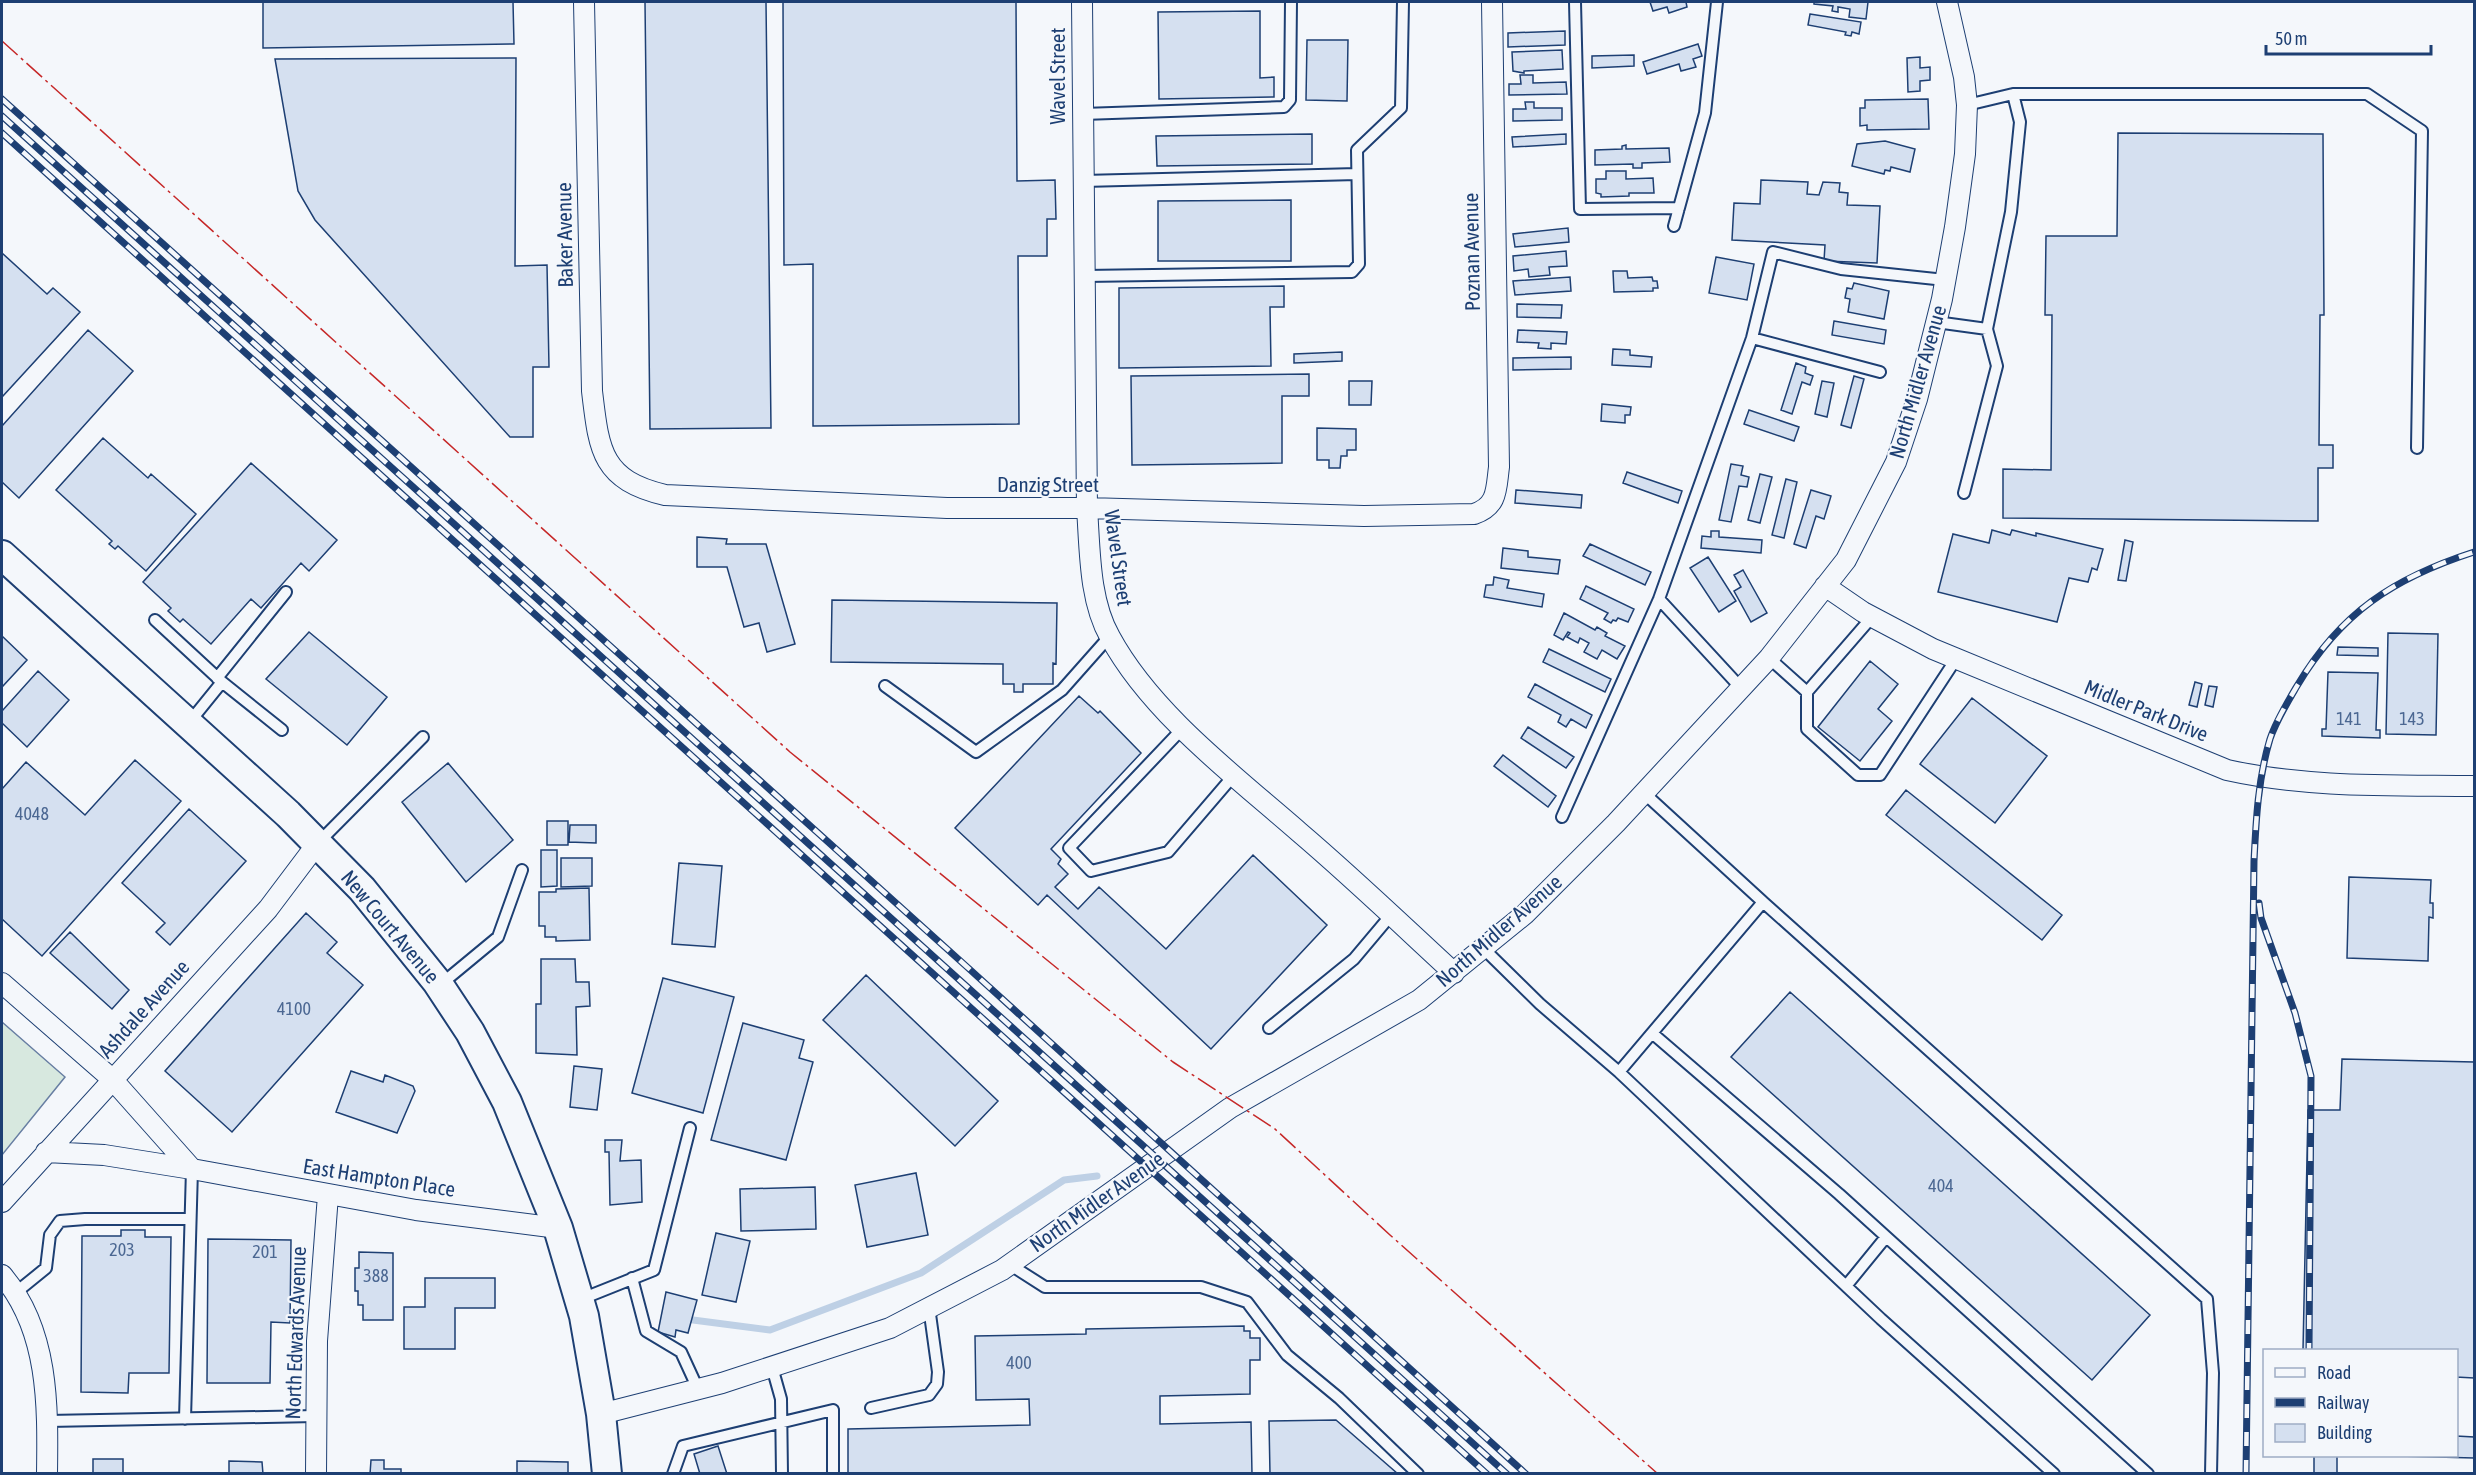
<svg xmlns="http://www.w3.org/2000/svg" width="2476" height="1475" font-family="'Asap Condensed',sans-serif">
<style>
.green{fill:#d7e8df;stroke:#687fa3;stroke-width:1.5}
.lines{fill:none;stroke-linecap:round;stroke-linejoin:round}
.stream{stroke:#bed0e5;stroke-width:7}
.building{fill:#d5e0f0;stroke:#1d3f73;stroke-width:1.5}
.service-casing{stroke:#1d3f73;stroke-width:14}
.minor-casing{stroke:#1d3f73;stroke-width:22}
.secondary-casing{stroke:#1d3f73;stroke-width:32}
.service{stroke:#f4f7fb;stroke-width:10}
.minor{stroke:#f4f7fb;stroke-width:20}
.secondary{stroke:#f4f7fb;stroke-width:28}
.rail-casing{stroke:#1d3f73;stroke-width:7}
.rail{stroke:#f4f7fb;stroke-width:4.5;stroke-dasharray:14;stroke-linecap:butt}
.power{stroke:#c62828;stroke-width:1.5;stroke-dasharray:21 4.5 3 4.5;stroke-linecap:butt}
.labels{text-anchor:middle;stroke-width:4.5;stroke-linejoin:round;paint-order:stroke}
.number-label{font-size:18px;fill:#4b6792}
.street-label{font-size:21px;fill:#1d3f73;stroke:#f4f7fb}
</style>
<rect width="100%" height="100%" fill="#f4f7fb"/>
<path class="green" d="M 2,1022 L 65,1077 L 2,1155 Z"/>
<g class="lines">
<path class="stream" d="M 693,1320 L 770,1330 L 921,1273 L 1064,1180 L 1097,1176"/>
</g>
<path class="building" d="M 263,2 L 513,2 L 514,44 L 263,48 Z
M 645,2 L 766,2 L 771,428 L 650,429 Z
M 783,2 L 1016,2 L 1017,181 L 1055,180 L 1056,219 L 1047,219 L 1047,256 L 1018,256 L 1019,424 L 813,426 L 813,264 L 784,265 Z
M 1650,2 L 1686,2 L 1687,7 L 1669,13 L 1667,7 L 1653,11 Z
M 1814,2 L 1868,2 L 1866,19 L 1849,17 L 1850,9 L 1838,7 L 1838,12 L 1832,11 L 1833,6 L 1814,4 Z
M 1260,11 L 1260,78 L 1274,77 L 1274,97 L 1159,99 L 1158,12 Z
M 1810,14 L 1861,22 L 1859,34 L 1852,32 L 1851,36 L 1845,35 L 1846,32 L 1808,25 Z
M 1565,31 L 1565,45 L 1508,47 L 1508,33 Z
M 1307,40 L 1348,40 L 1347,101 L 1306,100 Z
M 1698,44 L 1702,56 L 1693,59 L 1696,67 L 1681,71 L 1679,64 L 1647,74 L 1643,62 Z
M 1562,50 L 1563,69 L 1524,71 L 1524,73 L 1513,71 L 1512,52 Z
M 1634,55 L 1634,66 L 1592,68 L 1592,56 Z
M 1920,57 L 1920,68 L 1930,67 L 1930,80 L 1920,81 L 1920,91 L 1908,92 L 1907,58 Z
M 516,58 L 515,266 L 547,265 L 549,367 L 533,367 L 533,437 L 510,437 L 315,220 L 298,191 L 275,59 Z
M 1520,75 L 1533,75 L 1533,83 L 1566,82 L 1567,94 L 1509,95 L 1509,84 L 1521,84 Z
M 1928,99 L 1929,129 L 1867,130 L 1867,125 L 1860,126 L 1860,108 L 1865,108 L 1865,100 Z
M 1525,102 L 1534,102 L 1534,108 L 1562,108 L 1562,120 L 1513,121 L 1513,109 L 1526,109 Z
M 2118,133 L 2323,134 L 2324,315 L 2320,315 L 2319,445 L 2333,445 L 2333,468 L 2318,468 L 2318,521 L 2003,518 L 2003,469 L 2051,470 L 2052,315 L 2045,315 L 2046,236 L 2117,236 Z
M 1312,134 L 1312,164 L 1157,166 L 1156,136 Z
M 1566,134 L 1566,144 L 1513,147 L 1512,137 Z
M 1885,141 L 1915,149 L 1910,172 L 1891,167 L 1890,171 L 1885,170 L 1884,174 L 1852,166 L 1857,144 Z
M 1626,145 L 1626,149 L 1669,148 L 1670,162 L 1642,163 L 1642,168 L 1633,168 L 1633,164 L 1595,165 L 1595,150 L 1622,149 L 1622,146 Z
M 1606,171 L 1626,171 L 1626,179 L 1653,178 L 1654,193 L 1629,193 L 1629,196 L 1601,197 L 1601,194 L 1596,193 L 1596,179 L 1606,179 Z
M 1761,180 L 1808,182 L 1807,194 L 1819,195 L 1823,182 L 1840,183 L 1839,192 L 1848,193 L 1847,205 L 1880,206 L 1877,263 L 1824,261 L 1825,245 L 1732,240 L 1734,203 L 1760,204 Z
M 1291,200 L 1291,261 L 1158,261 L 1158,201 Z
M 1568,228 L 1569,242 L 1515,247 L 1513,234 Z
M 1566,251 L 1567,266 L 1549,267 L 1550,275 L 1529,277 L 1528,269 L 1514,271 L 1513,256 Z
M 2,253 L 47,294 L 53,288 L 80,312 L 2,397 Z
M 1716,257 L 1754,264 L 1747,300 L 1709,293 Z
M 1613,271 L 1627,271 L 1628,278 L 1652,277 L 1653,281 L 1657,281 L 1658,288 L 1653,288 L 1653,291 L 1614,292 Z
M 1570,277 L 1571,291 L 1515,295 L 1513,281 Z
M 1854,283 L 1889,291 L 1884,319 L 1848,312 L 1850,299 L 1845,298 L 1847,288 L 1852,289 Z
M 1284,286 L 1284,307 L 1270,307 L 1271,366 L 1119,368 L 1119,288 Z
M 1517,304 L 1562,305 L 1561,318 L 1517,317 Z
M 1834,321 L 1886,330 L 1884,344 L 1832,335 Z
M 88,330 L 133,371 L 19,498 L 2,482 L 2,426 Z
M 1518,330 L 1567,332 L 1566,344 L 1551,343 L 1551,349 L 1538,348 L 1539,343 L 1517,342 Z
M 1613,349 L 1630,350 L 1630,355 L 1652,357 L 1651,367 L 1612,365 Z
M 1342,352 L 1342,361 L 1294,363 L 1294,354 Z
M 1571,357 L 1571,369 L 1513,370 L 1513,358 Z
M 1796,363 L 1806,367 L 1805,373 L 1813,376 L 1810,385 L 1802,382 L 1792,414 L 1781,410 Z
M 1309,374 L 1309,396 L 1282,396 L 1282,463 L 1132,465 L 1131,376 Z
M 1854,376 L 1864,379 L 1851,428 L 1841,425 Z
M 1349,381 L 1372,381 L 1371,405 L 1349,405 Z
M 1822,381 L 1834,383 L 1827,417 L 1815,414 Z
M 1602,404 L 1631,407 L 1630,415 L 1625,415 L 1625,423 L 1601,421 Z
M 1749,410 L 1799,427 L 1794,441 L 1744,424 Z
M 1317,428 L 1356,429 L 1356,450 L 1347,450 L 1347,456 L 1341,456 L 1340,468 L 1329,468 L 1329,460 L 1317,460 Z
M 103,438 L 148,478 L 151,474 L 196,514 L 146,571 L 118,546 L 115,549 L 109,544 L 112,541 L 56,490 Z
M 251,463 L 337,540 L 309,571 L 301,563 L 261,608 L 251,599 L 211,644 L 183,619 L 180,622 L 168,611 L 171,608 L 143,582 Z
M 1731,464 L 1743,466 L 1741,475 L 1749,477 L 1747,487 L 1739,486 L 1731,522 L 1719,520 Z
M 1627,472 L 1682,491 L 1678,503 L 1623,483 Z
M 1760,474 L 1772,477 L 1760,523 L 1748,520 Z
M 1786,479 L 1797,482 L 1784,538 L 1772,535 Z
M 1516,490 L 1582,495 L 1581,508 L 1515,503 Z
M 1811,490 L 1831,496 L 1824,519 L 1816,516 L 1806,548 L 1794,544 Z
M 1992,530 L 2010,535 L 2012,530 L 2036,536 L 2036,533 L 2103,549 L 2097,570 L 2092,568 L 2088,582 L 2069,578 L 2057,622 L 1938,592 L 1953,534 L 1989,543 Z
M 1711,531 L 1719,531 L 1719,537 L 1762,540 L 1761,553 L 1701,548 L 1702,536 L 1711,537 Z
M 697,537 L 727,539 L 726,544 L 766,544 L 795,644 L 767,652 L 759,623 L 744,627 L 727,567 L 697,567 Z
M 2125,540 L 2133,542 L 2126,581 L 2118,580 Z
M 1590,544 L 1651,572 L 1645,585 L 1583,556 Z
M 1503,548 L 1528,551 L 1528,557 L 1560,560 L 1558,574 L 1501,568 Z
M 1708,557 L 1736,601 L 1719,612 L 1690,568 Z
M 1743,570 L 1767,613 L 1751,622 L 1734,591 L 1741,587 L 1734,575 Z
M 1494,577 L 1509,580 L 1507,588 L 1544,594 L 1542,607 L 1484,597 L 1486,585 L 1493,585 Z
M 1586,586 L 1634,609 L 1628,622 L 1618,618 L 1616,621 L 1613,620 L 1611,623 L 1604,619 L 1608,613 L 1580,599 Z
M 832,600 L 1057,603 L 1056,664 L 1053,663 L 1053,684 L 1023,684 L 1023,692 L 1014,692 L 1014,684 L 1003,684 L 1003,664 L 831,662 Z
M 1564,613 L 1595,630 L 1597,627 L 1607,633 L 1605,636 L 1625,646 L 1617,659 L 1602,650 L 1597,659 L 1584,652 L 1589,643 L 1580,638 L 1578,643 L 1567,637 L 1570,633 L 1568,632 L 1563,640 L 1554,635 Z
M 309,632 L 387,697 L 347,745 L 266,679 Z
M 2388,633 L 2438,634 L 2436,735 L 2386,734 Z
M 2,636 L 27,660 L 2,687 Z
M 2338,647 L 2378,648 L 2378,656 L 2337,655 Z
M 1549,649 L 1611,679 L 1605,692 L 1543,662 Z
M 1870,661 L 1898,684 L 1878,709 L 1892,721 L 1860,761 L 1818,727 Z
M 38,671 L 69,700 L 27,747 L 2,723 L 2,711 Z
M 2328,672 L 2378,673 L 2376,730 L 2380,730 L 2380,738 L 2322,736 L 2322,729 L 2326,729 Z
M 2195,682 L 2202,684 L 2197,707 L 2189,705 Z
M 1535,684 L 1592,715 L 1586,728 L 1571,719 L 1566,727 L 1558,722 L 1561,715 L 1528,697 Z
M 2209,686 L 2217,687 L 2213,707 L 2205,705 Z
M 1079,696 L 1098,713 L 1100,711 L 1141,753 L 1051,849 L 1061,859 L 1058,864 L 1068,874 L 1055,887 L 1078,909 L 1099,887 L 1166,949 L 1253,855 L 1327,925 L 1211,1049 L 1047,895 L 1038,905 L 955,828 Z
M 1972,698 L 2047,756 L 1995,823 L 1920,764 Z
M 1528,727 L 1574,757 L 1566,768 L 1521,738 Z
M 1503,755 L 1556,796 L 1548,807 L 1494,766 Z
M 135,760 L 181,801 L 42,956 L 2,919 L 2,789 L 26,762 L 85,815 Z
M 448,763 L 513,840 L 466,882 L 402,802 Z
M 1906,790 L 2062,915 L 2042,940 L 1886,815 Z
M 189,809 L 246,861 L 170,945 L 156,932 L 165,923 L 122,883 Z
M 547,821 L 568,821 L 568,845 L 547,845 Z
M 570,825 L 596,825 L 596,843 L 569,842 Z
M 541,850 L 557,850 L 557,886 L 541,887 Z
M 561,858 L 592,858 L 592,886 L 561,887 Z
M 679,863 L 722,866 L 715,947 L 672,944 Z
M 2349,877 L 2431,880 L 2430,903 L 2433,903 L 2433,918 L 2429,917 L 2428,961 L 2347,958 Z
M 589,888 L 590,940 L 556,941 L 556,937 L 545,937 L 545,926 L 539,926 L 539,892 L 556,892 L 556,889 Z
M 306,913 L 337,942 L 327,953 L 363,985 L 232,1132 L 165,1071 Z
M 70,932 L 129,990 L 112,1009 L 50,953 Z
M 541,959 L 575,959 L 576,982 L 589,982 L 590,1006 L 576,1007 L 577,1055 L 536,1053 L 536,1004 L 541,1004 Z
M 866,975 L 998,1101 L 955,1146 L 823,1020 Z
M 663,978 L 734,997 L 703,1113 L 632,1093 Z
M 1790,992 L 2150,1315 L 2092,1380 L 1731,1057 Z
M 743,1023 L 804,1040 L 799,1058 L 813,1062 L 786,1160 L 711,1140 Z
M 2342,1059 L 2474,1062 L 2474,1378 L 2456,1377 L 2456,1350 L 2303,1350 L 2308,1110 L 2340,1110 Z
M 574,1066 L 602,1069 L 597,1110 L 570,1107 Z
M 351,1071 L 383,1082 L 385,1075 L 413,1086 L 415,1091 L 397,1133 L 336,1112 Z
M 605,1140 L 622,1140 L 620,1161 L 641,1160 L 642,1202 L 610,1205 L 609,1152 L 605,1152 Z
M 916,1173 L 928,1235 L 867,1247 L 855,1185 Z
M 815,1187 L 816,1229 L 741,1231 L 740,1189 Z
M 121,1230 L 145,1230 L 145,1237 L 171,1237 L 169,1373 L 129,1373 L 128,1393 L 81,1392 L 82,1236 L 121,1236 Z
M 716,1233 L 750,1241 L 736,1302 L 702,1295 Z
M 208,1239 L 291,1240 L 290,1323 L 271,1322 L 270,1383 L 207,1383 Z
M 359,1252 L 393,1253 L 393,1320 L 363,1320 L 363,1305 L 358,1305 L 358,1291 L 355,1291 L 355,1268 L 359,1268 Z
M 425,1278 L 495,1278 L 495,1308 L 455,1308 L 455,1349 L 404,1349 L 404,1307 L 425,1307 Z
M 666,1292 L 697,1300 L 688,1333 L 676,1330 L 675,1337 L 658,1332 Z
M 1244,1326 L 1244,1331 L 1250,1331 L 1250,1338 L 1260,1338 L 1260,1360 L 1250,1360 L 1250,1394 L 1160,1396 L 1160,1424 L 1251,1422 L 1252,1474 L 848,1474 L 848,1429 L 1030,1425 L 1029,1399 L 976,1400 L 975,1336 L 1086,1334 L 1086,1329 Z
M 1336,1420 L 1398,1474 L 1270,1474 L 1269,1421 Z
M 2456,1436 L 2474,1437 L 2474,1458 L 2397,1456 L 2456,1456 Z
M 718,1446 L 727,1474 L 700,1474 L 694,1454 Z
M 2314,1456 L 2337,1456 L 2337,1474 L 2314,1474 Z
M 93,1459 L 123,1459 L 123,1474 L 93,1474 Z
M 371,1460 L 384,1460 L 384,1469 L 401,1469 L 401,1474 L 370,1474 Z
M 229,1461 L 262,1462 L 263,1474 L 229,1474 Z
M 517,1461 L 568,1462 L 568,1474 L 517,1474 Z"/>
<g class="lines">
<g class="service-casing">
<path id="service" d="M 1575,2 L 1580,209 L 1679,208
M 1967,105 L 2013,94 L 2367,94 L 2422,131 L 2417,448
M 1083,114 L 1284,107 L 1290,100 L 1291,2
M 1083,181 L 1357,174
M 1674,226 L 1705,113 L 1717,2
M 1085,276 L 1352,272 L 1359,264 L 1357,150 L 1401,108 L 1403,2
M 1936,322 L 1987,329 L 1997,366 L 1964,493
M 1987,329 L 2011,212 L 2020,122 L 2013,94
M 1752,338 L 1880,372
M 1659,599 L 1741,688
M 155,620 L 222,682
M 1769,658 L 1807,692 L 1807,729 L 1858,775 L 1880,775 L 1956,659
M 217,678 L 286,592
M 885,686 L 976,752 L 1062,690 L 1109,637
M 1807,692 L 1872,617
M 188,724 L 222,682 L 282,730
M 1183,728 L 1069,848 L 1091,871 L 1168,852 L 1234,775
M 1562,817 L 1659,599 L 1752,338 L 1773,252 L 1841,269 L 1945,280
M 317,844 L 423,737
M 1763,902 L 2207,1299 L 2213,1373 L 2211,1474
M 1483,948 L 1540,1004 L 1619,1072 L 1763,902 L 1644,793
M 440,985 L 498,937 L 522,870
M 1269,1028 L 1354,959 L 1391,915
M 1652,1033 L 1839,1194 L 2148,1474
M 1619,1072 L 1881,1319 L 2054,1474
M 1009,1264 L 1045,1287 L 1201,1287 L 1247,1302 L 1287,1355 L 1339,1398 L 1418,1474
M 632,1278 L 646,1331 L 681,1352 L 698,1389
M 1846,1286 L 1886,1237
M 14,1294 L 46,1268 L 50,1235 L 60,1221 L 85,1219 L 189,1219
M 579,1300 L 654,1270 L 690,1128
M 772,1367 L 781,1399 L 782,1474
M 871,1408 L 929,1395 L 937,1384 L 938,1372 L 929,1307
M 185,1419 L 192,1169
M 48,1421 L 316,1416
M 673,1474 L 683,1446 L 833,1410 L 833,1474"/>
</g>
<g class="minor-casing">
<path id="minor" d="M 584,2 L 592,391 C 599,450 601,480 665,495 L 947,508 L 1087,508 L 1364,516 L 1474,514 C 1498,506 1496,489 1499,467 L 1492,2
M 1082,2 L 1087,508 C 1090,550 1089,600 1110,637 C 1151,713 1235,776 1299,832 C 1352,877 1403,926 1454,973
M 1825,586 L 1863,612 L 1933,649 L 2227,770 C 2308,788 2392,785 2474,786
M 2,983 L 112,1079 L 192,1169 L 416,1210 L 558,1228
M 46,1152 L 104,1155 L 192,1169
M 2,1202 L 268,909 L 317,844
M 2,1275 C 49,1330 48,1405 47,1474
M 601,1414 L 722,1383 L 890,1328 L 1002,1270 L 1230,1108 L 1419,1000 L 1525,914 L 1616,823 L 1769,658 L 1846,560 L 1896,462 L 1917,399 L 1942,299 L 1955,227 L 1965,154 L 1967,105 L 1964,77 L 1947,2
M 316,1474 L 317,1341 L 328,1195"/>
</g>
<g class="secondary-casing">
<path id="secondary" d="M 2,555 L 288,814 L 362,889 L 437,982 L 470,1032 L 507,1102 L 558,1228 L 584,1316 L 601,1414 L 607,1474"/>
</g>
<use href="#service" class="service"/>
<use href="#minor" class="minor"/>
<use href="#secondary" class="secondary"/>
<g class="rail-casing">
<path id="rail" d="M 2,99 L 966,966 L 1526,1474
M 2,116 L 1507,1474
M 2,133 L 1487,1474
M 2259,903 L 2261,918 L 2295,1013 L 2311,1076 L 2309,1350
M 2246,1474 L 2254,861 C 2256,820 2258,779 2270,739 C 2276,721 2287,703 2297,686 C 2341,612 2394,578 2474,552"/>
</g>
<use href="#rail" class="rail"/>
<path class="power" d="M 2,41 L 790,752 L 1173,1062 L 1275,1129 L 1390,1235 L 1658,1474"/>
</g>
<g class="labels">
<g class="number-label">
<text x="2349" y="725">141</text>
<text x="2412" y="725">143</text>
<text x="32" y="820">4048</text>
<text x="294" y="1015">4100</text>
<text x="1941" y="1192">404</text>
<text x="122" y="1256">203</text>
<text x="265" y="1258">201</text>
<text x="376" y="1282">388</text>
<text x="1019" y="1369">400</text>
</g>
<g class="street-label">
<text transform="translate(1058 76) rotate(-90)" y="7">Wavel Street</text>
<text transform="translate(565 235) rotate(-91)" y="7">Baker Avenue</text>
<text transform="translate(1472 252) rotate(-91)" y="7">Poznan Avenue</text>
<text transform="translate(1918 382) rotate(-74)" y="7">North Midler Avenue</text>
<text x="1048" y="492">Danzig Street</text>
<text transform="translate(1118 558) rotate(82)" y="7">Wavel Street</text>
<text transform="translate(2146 711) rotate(22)" y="7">Midler Park Drive</text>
<text transform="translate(390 927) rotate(50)" y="7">New Court Avenue</text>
<text transform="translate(1499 931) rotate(-41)" y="7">North Midler Avenue</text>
<text transform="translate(144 1009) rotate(-48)" y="7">Ashdale Avenue</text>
<text transform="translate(379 1178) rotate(9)" y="7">East Hampton Place</text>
<text transform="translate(1097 1202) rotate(-35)" y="7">North Midler Avenue</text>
<text transform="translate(296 1333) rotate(-88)" y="7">North Edwards Avenue</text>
</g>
</g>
<rect width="2476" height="1475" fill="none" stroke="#1d3f73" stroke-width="6"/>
<rect x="2263" y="1349" width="195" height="108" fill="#f4f7fb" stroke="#9eadc5" stroke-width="1.5"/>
<rect x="2275" y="1368" width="30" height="9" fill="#f4f7fb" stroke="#9eadc5" stroke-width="1.5"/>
<text x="2317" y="1379" font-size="18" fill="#1d3f73">Road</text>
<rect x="2275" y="1398" width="30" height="9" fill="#1d3f73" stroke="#9eadc5" stroke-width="1.5"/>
<text x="2317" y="1409" font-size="18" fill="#1d3f73">Railway</text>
<rect x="2275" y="1424" width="30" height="18" fill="#d5e0f0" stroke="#9eadc5" stroke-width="1.5"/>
<text x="2317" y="1439" font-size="18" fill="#1d3f73">Building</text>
<path d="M2266 45v9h165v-9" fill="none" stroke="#1d3f73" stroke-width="3"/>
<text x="2275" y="45" font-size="18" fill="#1d3f73" stroke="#f4f7fb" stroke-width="4.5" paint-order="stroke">50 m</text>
</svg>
